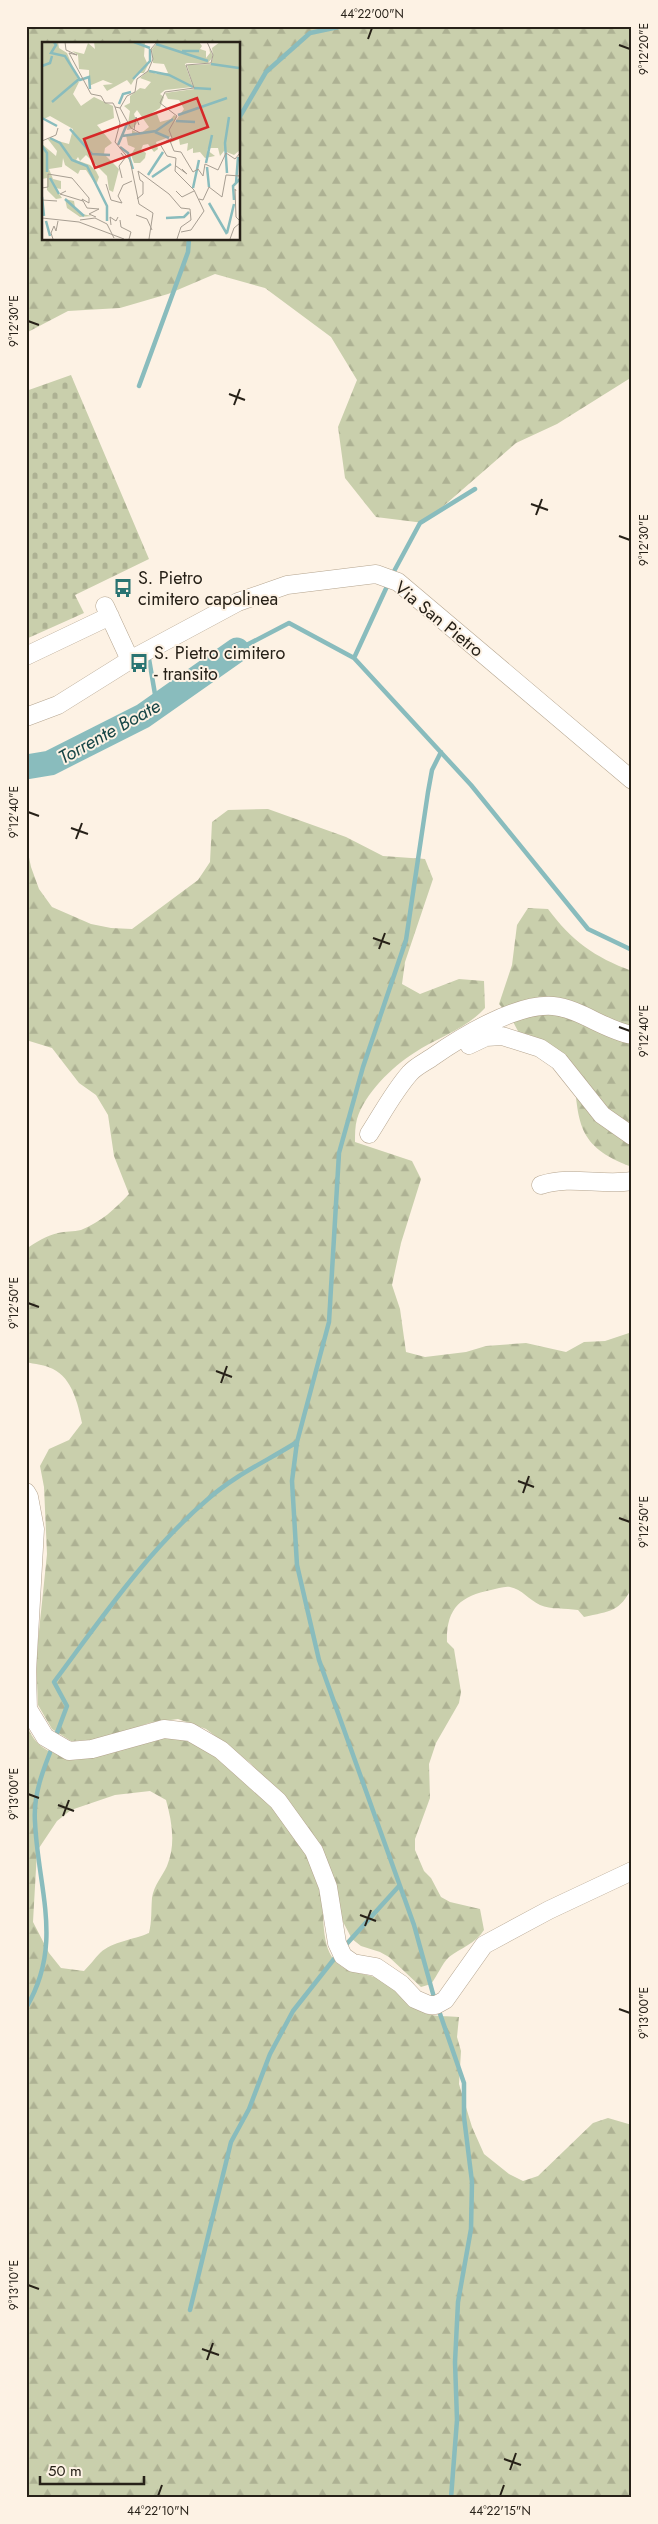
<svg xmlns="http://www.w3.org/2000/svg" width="658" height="2524" font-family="Jost,sans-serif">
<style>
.forest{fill:url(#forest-firs);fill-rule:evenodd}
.cemetery{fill:url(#cemetery-stones)}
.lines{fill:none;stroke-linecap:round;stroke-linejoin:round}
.stream{stroke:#89bcbd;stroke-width:4.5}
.river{stroke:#89bcbd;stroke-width:25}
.minor-casing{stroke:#b4a48e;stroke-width:19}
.minor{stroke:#fff;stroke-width:18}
.ticks{fill:none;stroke:#272118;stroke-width:2}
.labels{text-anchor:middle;stroke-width:4;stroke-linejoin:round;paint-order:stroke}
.poi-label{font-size:18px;fill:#272118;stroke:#fdf2e4;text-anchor:start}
.street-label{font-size:18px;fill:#272118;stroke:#fdf2e4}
.water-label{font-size:19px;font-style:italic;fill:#174647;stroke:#fdf2e4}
.inset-river{fill:none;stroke:#89bcbd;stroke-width:2.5}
.inset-road{fill:none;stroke:#a79e92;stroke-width:1}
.view{fill:#d62828;fill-opacity:0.15;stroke:#d62828;stroke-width:2.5}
.inset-edge{fill:none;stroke:#272118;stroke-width:2.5}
.neatline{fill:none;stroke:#272118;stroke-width:2}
.ticks-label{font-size:12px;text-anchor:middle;fill:#272118}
</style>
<defs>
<pattern id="forest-firs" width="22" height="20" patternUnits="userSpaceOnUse" patternTransform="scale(1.25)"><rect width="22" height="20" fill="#c9cfac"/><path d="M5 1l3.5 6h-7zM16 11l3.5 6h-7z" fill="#adb193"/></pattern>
<pattern id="cemetery-stones" width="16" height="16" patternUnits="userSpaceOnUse" patternTransform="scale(1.25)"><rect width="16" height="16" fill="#c9cfac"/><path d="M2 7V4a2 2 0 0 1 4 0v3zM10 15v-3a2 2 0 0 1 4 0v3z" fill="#adb193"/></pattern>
</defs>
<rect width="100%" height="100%" fill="#fdf2e4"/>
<path class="forest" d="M 26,26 L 632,26 L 632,377 L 557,424 L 516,443 L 424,523 L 376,517 L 345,478 L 338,427 L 357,380 L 331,337 L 265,288 L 215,274 L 168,294 L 120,308 L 68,311 L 26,333 ZM 44,44 L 239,44 L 239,239 L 44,239 Z
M 268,809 L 346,837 L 383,856 L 425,859 L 433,879 L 405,962 L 402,984 L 420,994 L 459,979 L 484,981 L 485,1008 C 465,1030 438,1037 414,1053 C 392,1067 365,1093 357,1119 C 355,1126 355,1134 355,1142 L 412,1161 L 421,1179 L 401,1243 L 392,1285 L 400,1309 L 406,1352 L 425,1357 L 466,1352 L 486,1346 L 526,1343 L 566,1352 L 584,1342 L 605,1341 L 632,1332 L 632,1587 C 620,1612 610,1611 584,1617 L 578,1610 C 565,1608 551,1610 540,1605 C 529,1600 522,1589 510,1587 C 504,1586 497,1589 491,1590 C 460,1596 446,1609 447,1642 L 454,1649 L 461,1692 L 459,1703 L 436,1743 L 429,1764 L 430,1798 L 415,1839 L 415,1850 L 424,1871 L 431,1878 L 441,1897 L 450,1902 L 480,1909 L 484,1930 C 476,1943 461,1948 449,1957 C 441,1965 438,1975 431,1984 L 421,1987 L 389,1957 L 380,1952 L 361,1946 L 352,1939 L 342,1920 L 334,1877 L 290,1802 L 249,1762 L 206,1729 L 178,1719 L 149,1723 L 99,1740 L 71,1741 L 52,1729 L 38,1705 L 36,1660 L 47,1554 L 44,1487 L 40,1466 L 49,1449 L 69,1440 L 82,1423 C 78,1404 72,1378 53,1369 C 46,1365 34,1364 26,1362 L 26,1249 C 36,1242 46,1236 58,1233 C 65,1231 74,1232 81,1230 C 101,1222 115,1209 129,1194 L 114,1156 L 108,1115 L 96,1095 L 79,1083 L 52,1048 L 26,1040 L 26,843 L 31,867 L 39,889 L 52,907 L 91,924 L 111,928 L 132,929 L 198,880 L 210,862 L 212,822 L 228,810 Z
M 528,908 L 548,909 C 572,941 594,957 632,971 L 632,1167 C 575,1146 579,1122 573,1068 L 520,1035 L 510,1016 L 499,1004 L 512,965 L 517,925 Z
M 26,1723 C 45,1778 107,1750 148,1741 C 156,1739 167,1735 174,1737 C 206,1742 235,1772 260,1792 C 286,1813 315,1860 321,1894 C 325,1915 320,1947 337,1963 C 350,1975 372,1973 386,1982 C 399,1991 411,2006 425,2013 C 435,2017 449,2016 459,2017 L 457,2037 L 461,2051 L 459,2084 L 472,2127 L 484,2154 L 509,2174 L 523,2181 L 538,2176 L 593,2123 L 608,2118 L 632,2125 L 632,2498 L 26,2498 ZM 150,1791 L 166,1800 C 172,1822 176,1844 167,1866 C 162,1877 154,1885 152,1898 C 151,1910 152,1921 149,1933 C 133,1940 113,1941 100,1953 C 95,1958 90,1965 84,1971 L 61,1968 L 49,1953 L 33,1922 L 37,1851 L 57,1821 L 71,1810 L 115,1795 Z"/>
<path class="cemetery" d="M 71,375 L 149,559 L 75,595 L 84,613 L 26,639 L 26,391 Z"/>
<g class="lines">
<path class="stream" d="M 239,118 L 266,72 L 310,33 L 343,26
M 139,386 L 188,252 L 189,239
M 392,575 L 420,523 L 475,489
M 237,650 L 289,623 L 354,658 L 471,785 L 588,929 L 632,950
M 354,658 L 389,582
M 149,659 L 157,706
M 55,1738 L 67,1706 L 54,1682 C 101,1619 148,1550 208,1499 C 235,1475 267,1461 297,1442
M 343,1948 L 399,1886
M 435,2001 L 414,1925 L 319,1660 L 297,1565 L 292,1481 L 297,1442 L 329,1322 L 339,1153 L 363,1067 L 406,940 L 428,792 L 432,770 L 441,752
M 26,2008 C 64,1944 38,1890 35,1822 C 33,1795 43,1770 53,1745
M 438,2008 L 464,2083 L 464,2117 L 472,2182 L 471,2229 L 458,2302 L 455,2362 L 457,2420 L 451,2498
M 190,2310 L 231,2142 L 249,2109 L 270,2054 L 293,2011 L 338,1954"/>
<path class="river" d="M 26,767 L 50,763 L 143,716 L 237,650"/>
<g class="minor-casing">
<path id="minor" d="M 105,606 L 130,660
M 26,656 L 110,616
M 26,717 L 58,705 L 130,660 L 238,602 L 287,585 L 376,574 L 398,582 L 632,780
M 469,1045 L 486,1037 L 502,1036 L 540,1048 L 559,1061 L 602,1115 L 632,1136
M 369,1134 C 382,1114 394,1091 410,1073 C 415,1067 425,1062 431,1058 C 461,1037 516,1003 553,1006 C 581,1009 604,1030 632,1035
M 541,1185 C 571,1175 601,1186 632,1181
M 26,1492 L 29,1497 L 35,1529 L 27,1672 L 28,1709 L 45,1737 L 69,1751 L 92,1749 L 164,1729 L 190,1732 L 221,1750 L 278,1801 L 314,1851 L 328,1887 L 337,1943 L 343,1956 L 353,1963 L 376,1967 L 401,1984 L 415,1999 L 429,2005 L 436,2005 L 445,2000 L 484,1945 L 549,1910 L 632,1871"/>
</g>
<use href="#minor" class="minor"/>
</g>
<path class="ticks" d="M 368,39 L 372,28M 619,45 L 630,49M 28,321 L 39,325M 229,394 L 245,400M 234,405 L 240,389M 531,504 L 548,510M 536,515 L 542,499M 619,536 L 630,540M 28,812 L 39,816M 71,828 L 88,834M 76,839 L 82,823M 373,938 L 390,944M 379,949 L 385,933M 619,1027 L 630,1031M 28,1303 L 39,1307M 216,1371 L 232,1377M 221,1383 L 227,1366M 518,1481 L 534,1487M 523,1493 L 529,1476M 619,1518 L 630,1522M 28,1794 L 39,1798M 58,1805 L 74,1811M 63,1816 L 69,1800M 360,1915 L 376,1921M 365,1926 L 371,1910M 619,2009 L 630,2013M 28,2285 L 39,2289M 202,2349 L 219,2355M 207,2360 L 213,2343M 504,2459 L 521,2465M 510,2470 L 516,2453M 158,2496 L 162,2485M 500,2496 L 504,2485"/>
<defs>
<g id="bus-bare" transform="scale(1.5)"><path d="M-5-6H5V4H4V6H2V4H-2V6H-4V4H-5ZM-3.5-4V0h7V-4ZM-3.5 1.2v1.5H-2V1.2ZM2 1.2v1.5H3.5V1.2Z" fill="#2a7472" stroke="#fdf2e4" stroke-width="2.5" paint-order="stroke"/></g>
</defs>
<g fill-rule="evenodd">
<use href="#bus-bare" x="123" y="588"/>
<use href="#bus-bare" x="139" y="663"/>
</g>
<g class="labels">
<g class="poi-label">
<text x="138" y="584">S. Pietro<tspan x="138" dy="21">cimitero capolinea</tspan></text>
<text x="154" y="659">S. Pietro cimitero<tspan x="154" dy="21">- transito</tspan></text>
</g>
<g class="street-label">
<text transform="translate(439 619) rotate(39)" y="6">Via San Pietro</text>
</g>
<g class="water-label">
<text transform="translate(109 731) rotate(-29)" y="7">Torrente Boate</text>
</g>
</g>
<g transform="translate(42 42)">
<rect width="198" height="198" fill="#fdf2e4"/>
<path d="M 0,0 L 16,0 L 17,6 L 25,11 L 37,40 L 31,52 L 39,64 L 52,55 L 71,64 L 72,76 L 55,83 L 70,101 L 63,106 L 62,112 L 77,127 L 71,150 L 67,148 L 65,134 L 44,113 L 38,119 L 36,115 L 34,118 L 48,123 L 54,129 L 57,135 L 54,143 L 44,128 L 38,128 L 36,132 L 23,123 L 21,116 L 20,125 L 7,127 L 11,137 L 19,139 L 19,147 L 13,146 L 20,156 L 14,157 L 5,148 L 5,136 L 0,137 L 0,102 L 14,114 L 15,109 L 5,96 L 27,102 L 31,87 L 8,74 L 0,78 ZM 52,0 L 103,0 L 102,14 L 106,23 L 102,31 L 96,31 L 89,43 L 85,38 L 65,49 L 61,43 L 71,42 L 61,38 L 47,44 L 47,28 L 37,27 L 36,13 L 30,9 L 42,12 L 46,1 L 53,7 ZM 116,0 L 157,0 L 160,4 L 158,7 L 164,9 L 164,16 L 168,11 L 167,5 L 171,15 L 166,21 L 145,21 L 143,22 L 151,45 L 123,48 L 118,52 L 122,55 L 118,66 L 110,71 L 115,72 L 118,80 L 129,77 L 132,73 L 135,75 L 132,81 L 142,67 L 137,58 L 126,57 L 123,51 L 152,47 L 145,23 L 169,22 L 171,15 L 170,6 L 178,0 L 197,0 L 198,108 L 192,113 L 182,109 L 178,114 L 176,106 L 169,106 L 165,108 L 173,114 L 163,116 L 158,110 L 151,111 L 151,106 L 145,109 L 146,101 L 138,103 L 137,97 L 128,101 L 130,96 L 130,94 L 114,100 L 116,107 L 112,110 L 106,102 L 101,103 L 99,108 L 104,111 L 103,116 L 98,121 L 92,121 L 89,113 L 93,106 L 86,103 L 84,93 L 90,92 L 90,88 L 98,92 L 107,85 L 95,68 L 92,72 L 95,81 L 90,87 L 85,88 L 88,69 L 82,64 L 88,61 L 88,54 L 98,46 L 103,47 L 109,40 L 98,36 L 107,28 L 114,32 L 126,31 L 122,22 L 111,21 L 110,7 ZM 23,157 L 32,159 L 33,165 L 40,172 L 50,174 L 38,175 L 25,166 Z" fill="#c9cfac"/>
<path class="inset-river" d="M 12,0 L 14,3 L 9,11 L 23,14 L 38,38 L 47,35 L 48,47M 92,0 L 108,6M 114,2 L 166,19M 140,9 L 157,9M 169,22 L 197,26M 0,24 L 8,21 L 10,14M 107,29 L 127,33 L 151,45M 91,37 L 108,19 L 108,7M 152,46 L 169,47M 10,60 L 37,37M 77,62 L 81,52 L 89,50M 136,73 L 185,56M 0,76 L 15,84M 134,79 L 153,80M 28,87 L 50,112 L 68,113M 113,90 L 127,96M 80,94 L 114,89 L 131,77M 8,96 L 18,101 L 30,118 L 45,124 L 65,164 L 65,179M 76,103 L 85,82M 0,104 L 5,111 L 5,130M 78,105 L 86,111 L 91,127M 164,121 L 170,93M 165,125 L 167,145M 185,131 L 183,101 L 187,75M 106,133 L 121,110M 110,135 L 129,122M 8,136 L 17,152M 194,141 L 196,115M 151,146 L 157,118M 0,155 L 2,174M 23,157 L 42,174M 192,158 L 191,144 L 198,137M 167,161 L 185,192M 124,176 L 142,175 L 147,170M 4,179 L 8,194M 185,191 L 192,162"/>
<path class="inset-road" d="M 23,0 L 24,8 L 35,13 L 27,11 L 49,52 L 59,54 L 63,61 L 71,61 L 73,65M 73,65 L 78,81 L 73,100 L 88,118 L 97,162 L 111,171 L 107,197M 73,65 L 78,66 L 85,54 L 93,50 L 95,37 L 106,29 L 111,17 L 109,7 L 115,0M 78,66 L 89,86 L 98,91M 92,88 L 94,75 L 97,83M 0,99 L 14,93 L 16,86M 125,99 L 128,99 L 132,109 L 139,110 L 151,130 L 156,127 L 161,134 L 163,122 L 176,128 L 184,111 L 193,117 L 198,111M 79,111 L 83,116 L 77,124 L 80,136M 134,124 L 145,132 L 140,127M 64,142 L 69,158 L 80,161M 0,146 L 6,145 L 6,132 L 30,136 L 47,156 L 47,161 L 40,157 L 45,166 L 57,167 L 47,172 L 54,175M 24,149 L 18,152 L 41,159M 134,149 L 140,155 L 152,149M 194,149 L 193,147 L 194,175 L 198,179M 95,157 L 101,152 L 101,140 L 98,138 L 96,129 L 127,152 L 139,166 L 148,167 L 149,178 L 139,185 L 135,197M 157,157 L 161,158 L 167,145 L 180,155 L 184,133 L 198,134M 0,158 L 15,159M 80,161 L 76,154 L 81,143 L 90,139M 94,173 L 105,177 L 110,188M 0,176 L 37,180 L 82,197M 38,178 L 53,176 L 65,182 L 72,196M 78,178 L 79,185 L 89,190 L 87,197M 69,183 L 68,175 L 74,179 L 76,175M 139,190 L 149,188 L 162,169 L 152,148 L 133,129 L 134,116 L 125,114 L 118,102 L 130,96 L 127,88 L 135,74 L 118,61 L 123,50 L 152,46 L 144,23 L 169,21 L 171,13 L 165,0M 11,197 L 9,191 L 12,184 L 14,189 L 16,179M 188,197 L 192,186 L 198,181"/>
<path class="view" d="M 155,56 L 166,85 L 53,126 L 42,97 Z"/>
<rect width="198" height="198" class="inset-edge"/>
</g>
<rect width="658" height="2524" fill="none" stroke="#fdf2e4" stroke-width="55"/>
<path d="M40 2476v8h104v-8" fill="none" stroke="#272118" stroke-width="2.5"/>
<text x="48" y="2476" font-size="15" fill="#272118" stroke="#fdf2e4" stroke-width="4" paint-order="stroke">50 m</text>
<rect x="28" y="28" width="602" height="2468" class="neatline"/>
<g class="ticks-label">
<text x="372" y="18">44°22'00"N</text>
<text transform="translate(644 49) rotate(-90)" y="4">9°12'20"E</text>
<text transform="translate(14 321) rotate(-90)" y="4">9°12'30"E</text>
<text transform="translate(644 540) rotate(-90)" y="4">9°12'30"E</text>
<text transform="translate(14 812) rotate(-90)" y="4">9°12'40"E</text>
<text transform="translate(644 1031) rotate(-90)" y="4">9°12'40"E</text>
<text transform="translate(14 1303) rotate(-90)" y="4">9°12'50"E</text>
<text transform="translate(644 1522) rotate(-90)" y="4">9°12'50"E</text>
<text transform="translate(14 1794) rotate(-90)" y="4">9°13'00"E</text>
<text transform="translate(644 2013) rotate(-90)" y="4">9°13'00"E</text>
<text transform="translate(14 2285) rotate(-90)" y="4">9°13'10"E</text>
<text x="158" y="2515">44°22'10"N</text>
<text x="500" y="2515">44°22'15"N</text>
</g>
</svg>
